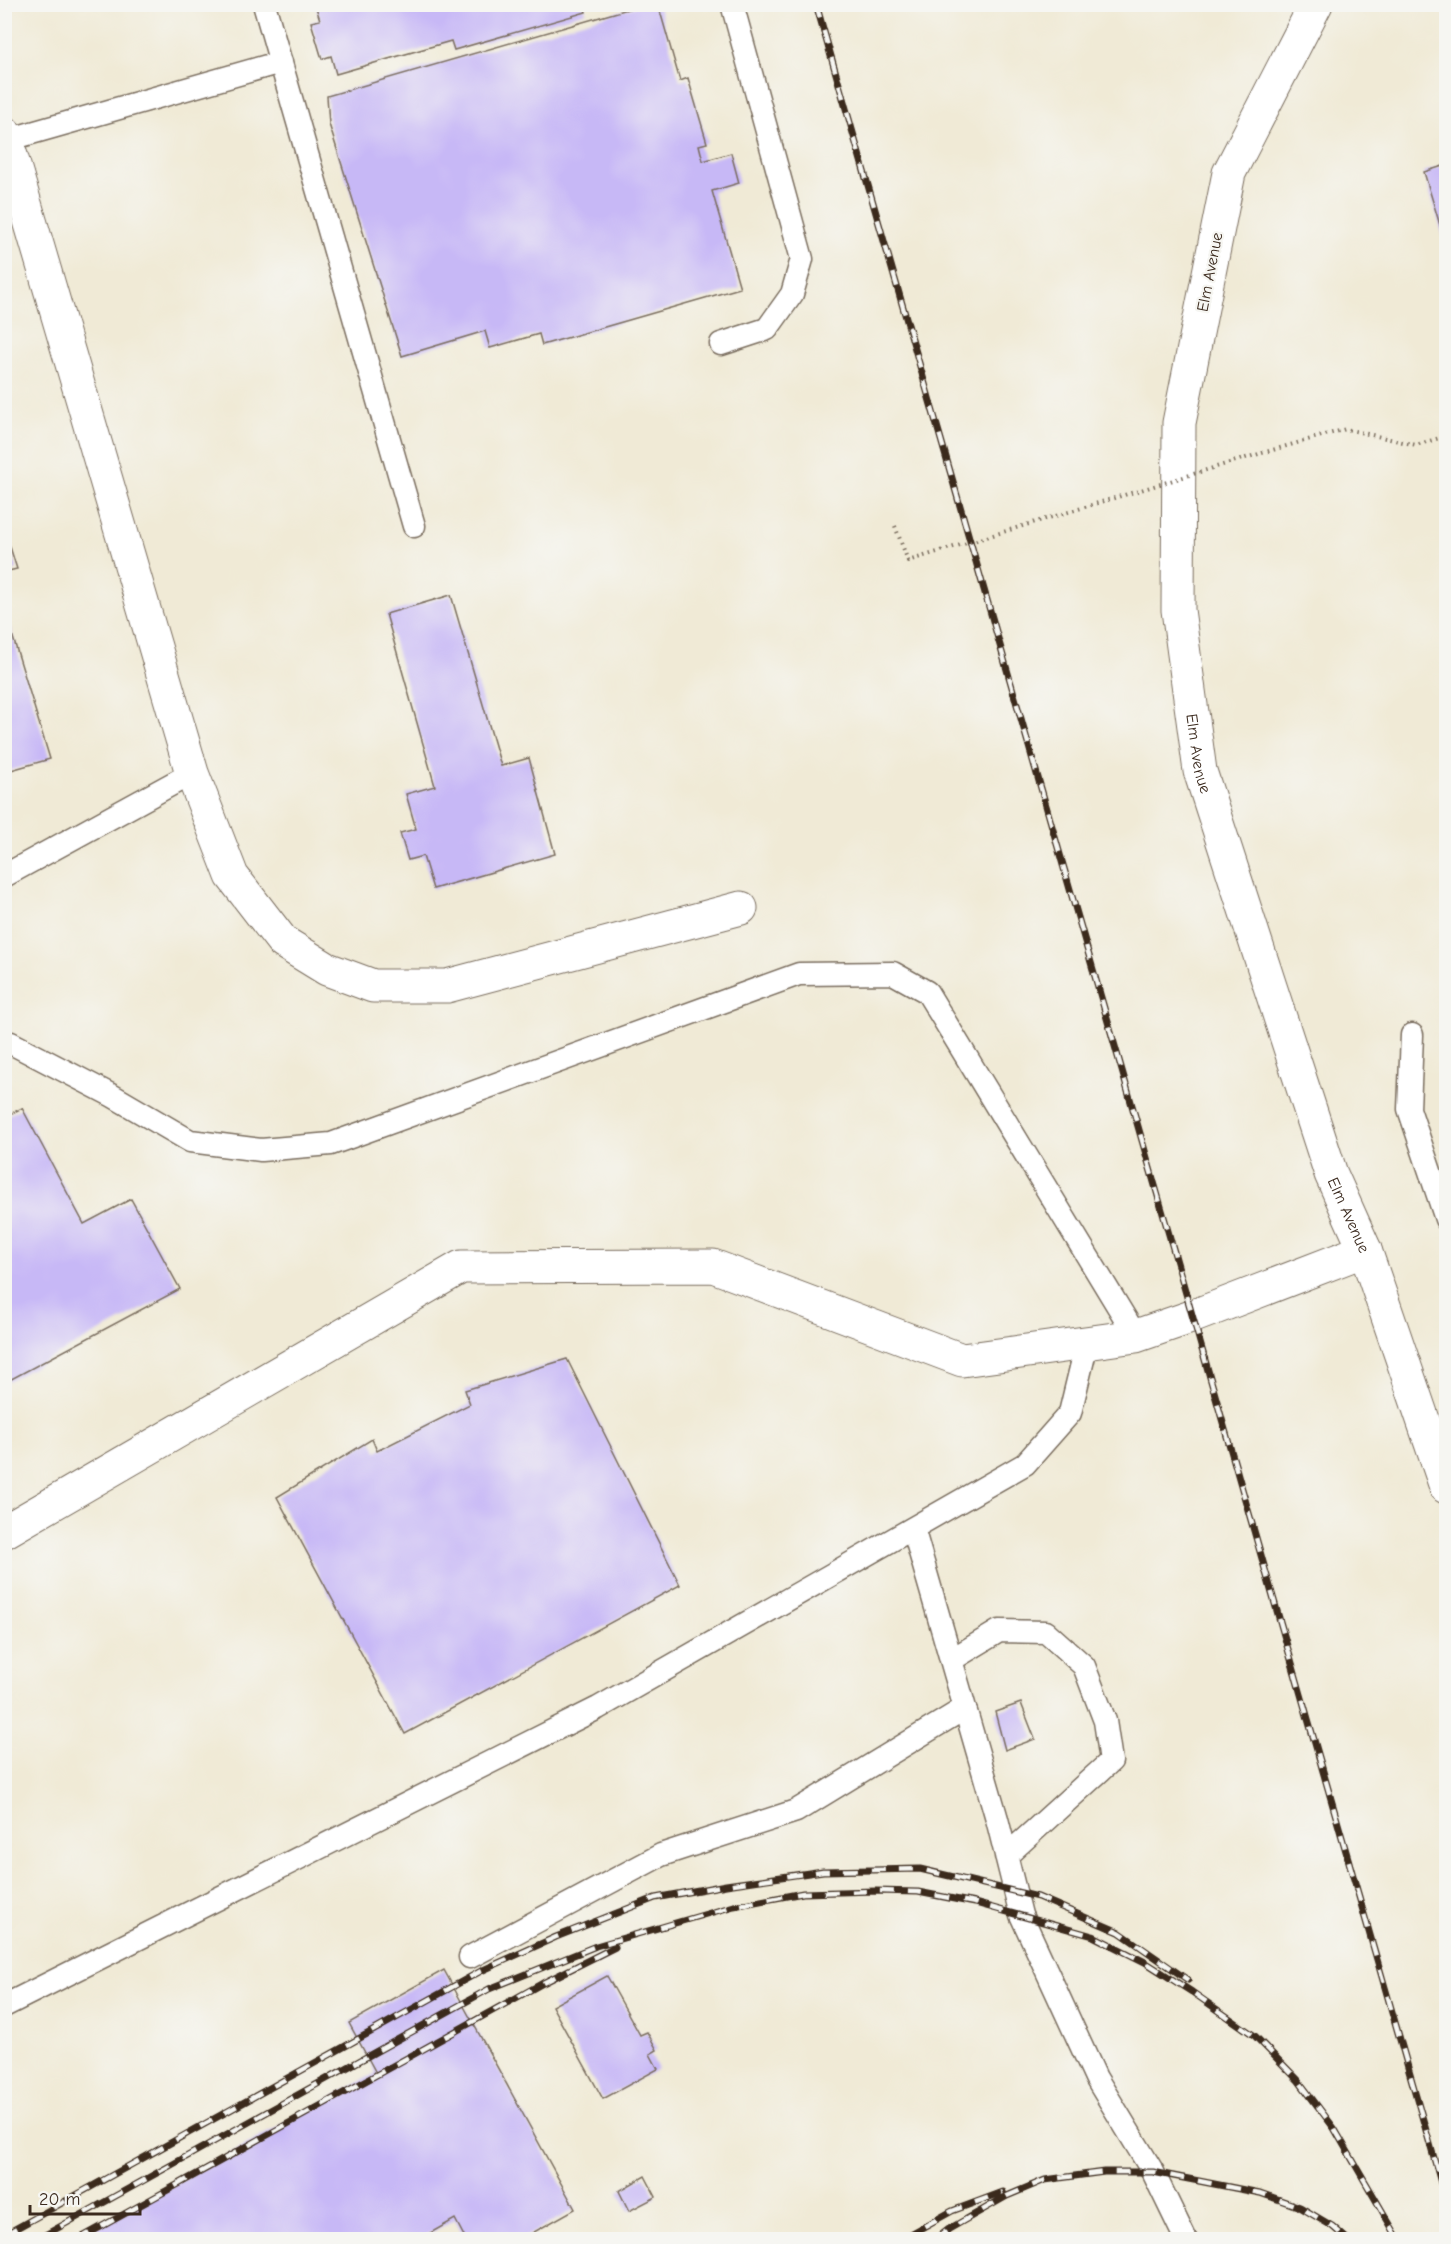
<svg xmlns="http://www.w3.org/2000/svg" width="1451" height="2244" font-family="'Comic Neue',sans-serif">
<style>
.building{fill:#c7b8f6}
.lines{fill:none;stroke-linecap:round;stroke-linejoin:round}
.lane-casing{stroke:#7a6d5e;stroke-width:25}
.street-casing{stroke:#7a6d5e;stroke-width:35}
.primary-casing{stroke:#7a6d5e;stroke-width:35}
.path{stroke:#7a6d5e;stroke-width:4;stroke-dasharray:1.5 4.5;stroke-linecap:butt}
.lane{stroke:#fff;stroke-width:22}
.street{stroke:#fff;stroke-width:33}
.primary{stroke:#fff;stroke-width:33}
.rail-casing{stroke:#3b2a1e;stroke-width:7}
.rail{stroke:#f6f6f2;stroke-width:4.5;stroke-dasharray:14;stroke-linecap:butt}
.path-bridge{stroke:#7a6d5e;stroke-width:4;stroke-dasharray:1.5 4.5;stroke-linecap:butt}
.labels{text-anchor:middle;stroke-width:4.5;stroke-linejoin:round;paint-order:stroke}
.street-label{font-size:16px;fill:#3b2a1e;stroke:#f6f6f2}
</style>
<rect width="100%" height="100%" fill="#f6f6f2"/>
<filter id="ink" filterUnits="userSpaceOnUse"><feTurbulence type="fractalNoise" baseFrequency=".0167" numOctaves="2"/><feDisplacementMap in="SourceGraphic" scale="12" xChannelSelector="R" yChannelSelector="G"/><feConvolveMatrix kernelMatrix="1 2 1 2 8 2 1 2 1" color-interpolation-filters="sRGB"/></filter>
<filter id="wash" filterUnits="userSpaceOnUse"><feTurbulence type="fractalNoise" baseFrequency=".008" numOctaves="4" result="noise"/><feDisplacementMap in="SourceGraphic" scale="24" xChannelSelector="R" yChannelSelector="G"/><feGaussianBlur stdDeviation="1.35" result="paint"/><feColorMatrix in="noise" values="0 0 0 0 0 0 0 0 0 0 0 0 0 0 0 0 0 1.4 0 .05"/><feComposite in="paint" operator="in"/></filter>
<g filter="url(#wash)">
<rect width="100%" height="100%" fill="#f0ead6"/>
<g id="blocks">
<path class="building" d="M 315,4 L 584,4 L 586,12 L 454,50 L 451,41 L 336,74 L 331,56 L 322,59 L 311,22 L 320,20 Z
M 645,4 L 658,4 L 680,81 L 688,78 L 707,143 L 699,145 L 703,161 L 731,153 L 739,183 L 712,191 L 740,288 L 542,345 L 539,334 L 490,348 L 485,331 L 402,356 L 329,124 L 327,96 Z
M 1446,165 L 1446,245 L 1424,172 Z
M 4,528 L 17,569 L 4,572 Z
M 451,595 L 501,766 L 529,758 L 555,854 L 433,889 L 423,856 L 408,860 L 400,833 L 416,829 L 406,794 L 435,786 L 386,614 Z
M 4,608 L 50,759 L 4,772 Z
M 22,1108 L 84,1224 L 131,1199 L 180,1289 L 4,1383 L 4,1117 Z
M 567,1359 L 680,1585 L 405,1734 L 277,1497 L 372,1439 L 377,1451 L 470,1404 L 465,1390 Z
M 1021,1703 L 1035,1739 L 1005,1750 L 995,1712 Z
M 444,1970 L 575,2209 L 520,2240 L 466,2240 L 455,2219 L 418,2240 L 74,2240 L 376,2073 L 349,2023 Z
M 607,1976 L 640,2035 L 647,2032 L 657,2050 L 650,2054 L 658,2069 L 603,2099 L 552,2006 Z
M 645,2176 L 656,2197 L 629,2211 L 619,2191 Z"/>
</g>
</g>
<g filter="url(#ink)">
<use href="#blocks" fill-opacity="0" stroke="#7a6d5e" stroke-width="1.5"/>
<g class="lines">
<g class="lane-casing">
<path id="lane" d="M 264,4 L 414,526
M 7,140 L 281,62
M 721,344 L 767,329 L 792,294 L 802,259 L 732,4
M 4,876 L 192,773
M 1412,1035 L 1409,1109 L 1446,1219
M 4,1043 L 11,1043 L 113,1096 L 190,1141 L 261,1150 L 331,1144 L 799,974 L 893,973 L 927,992 L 1136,1336
M 913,1528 L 997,1819 L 1021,1915 L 1096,2078 L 1153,2172 L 1186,2240
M 951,1660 L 999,1631 L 1046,1632 L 1084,1666 L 1105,1721 L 1111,1761 L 1006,1856
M 470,1957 L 661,1855 L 796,1811 L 965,1708
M 4,2006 L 598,1708 L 1025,1464 L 1070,1413 L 1087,1343"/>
</g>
<g class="street-casing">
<path id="street" d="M 4,132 L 192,773 L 232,876 L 283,942 L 327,969 L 373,986 L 447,986 L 741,908
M 4,1532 L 461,1267 L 713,1266 L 962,1360 L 1136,1336 L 1194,1316 L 1365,1250"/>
</g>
<g class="primary-casing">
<g id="primary">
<path id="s1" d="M 1316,4 L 1229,173 L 1179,423 L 1178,610 L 1200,771 L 1331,1174 L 1365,1250 L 1446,1487"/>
</g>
</g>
<path class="path" d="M 1262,453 L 1346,429 L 1416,445 L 1446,436"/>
<use href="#lane" class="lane"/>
<use href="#street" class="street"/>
<use href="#primary" class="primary"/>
<g class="rail-casing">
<path id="rail" d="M 816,4 L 1446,2200
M 4,2235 L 481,1971 L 556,1937 L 655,1898 L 726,1885 L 823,1871 L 920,1869 L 1038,1897 L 1119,1932 L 1188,1980
M 36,2240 L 489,1989 L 596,1946 L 734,1906 L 803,1893 L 876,1891 L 918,1892 L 975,1903 L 1093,1936 L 1145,1962 L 1192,1992 L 1255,2036 L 1298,2080 L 1334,2128 L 1399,2240
M 77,2240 L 543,1983 L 615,1947
M 900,2240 L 952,2211 L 1003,2192
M 935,2240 L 949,2229 L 1007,2196 L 1045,2180 L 1104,2172 L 1153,2172 L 1260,2193 L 1300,2207 L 1332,2226 L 1348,2240"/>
</g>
<use href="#rail" class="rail"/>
<path class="path-bridge" d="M 895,526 L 908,561 L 1262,453"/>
</g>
</g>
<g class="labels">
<g class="street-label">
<text transform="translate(1209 272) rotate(-79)" y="6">Elm Avenue</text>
<text dy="6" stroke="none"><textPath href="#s1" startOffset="777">Elm Avenue</textPath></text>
<text dy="6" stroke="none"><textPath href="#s1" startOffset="1263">Elm Avenue</textPath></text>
</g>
</g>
<rect width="1451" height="2244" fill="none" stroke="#f6f6f2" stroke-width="24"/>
<path d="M30 2205v9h110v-9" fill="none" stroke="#3b2a1e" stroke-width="3"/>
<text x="39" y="2205" font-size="18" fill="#3b2a1e" stroke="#f6f6f2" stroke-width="4.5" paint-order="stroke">20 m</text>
</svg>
